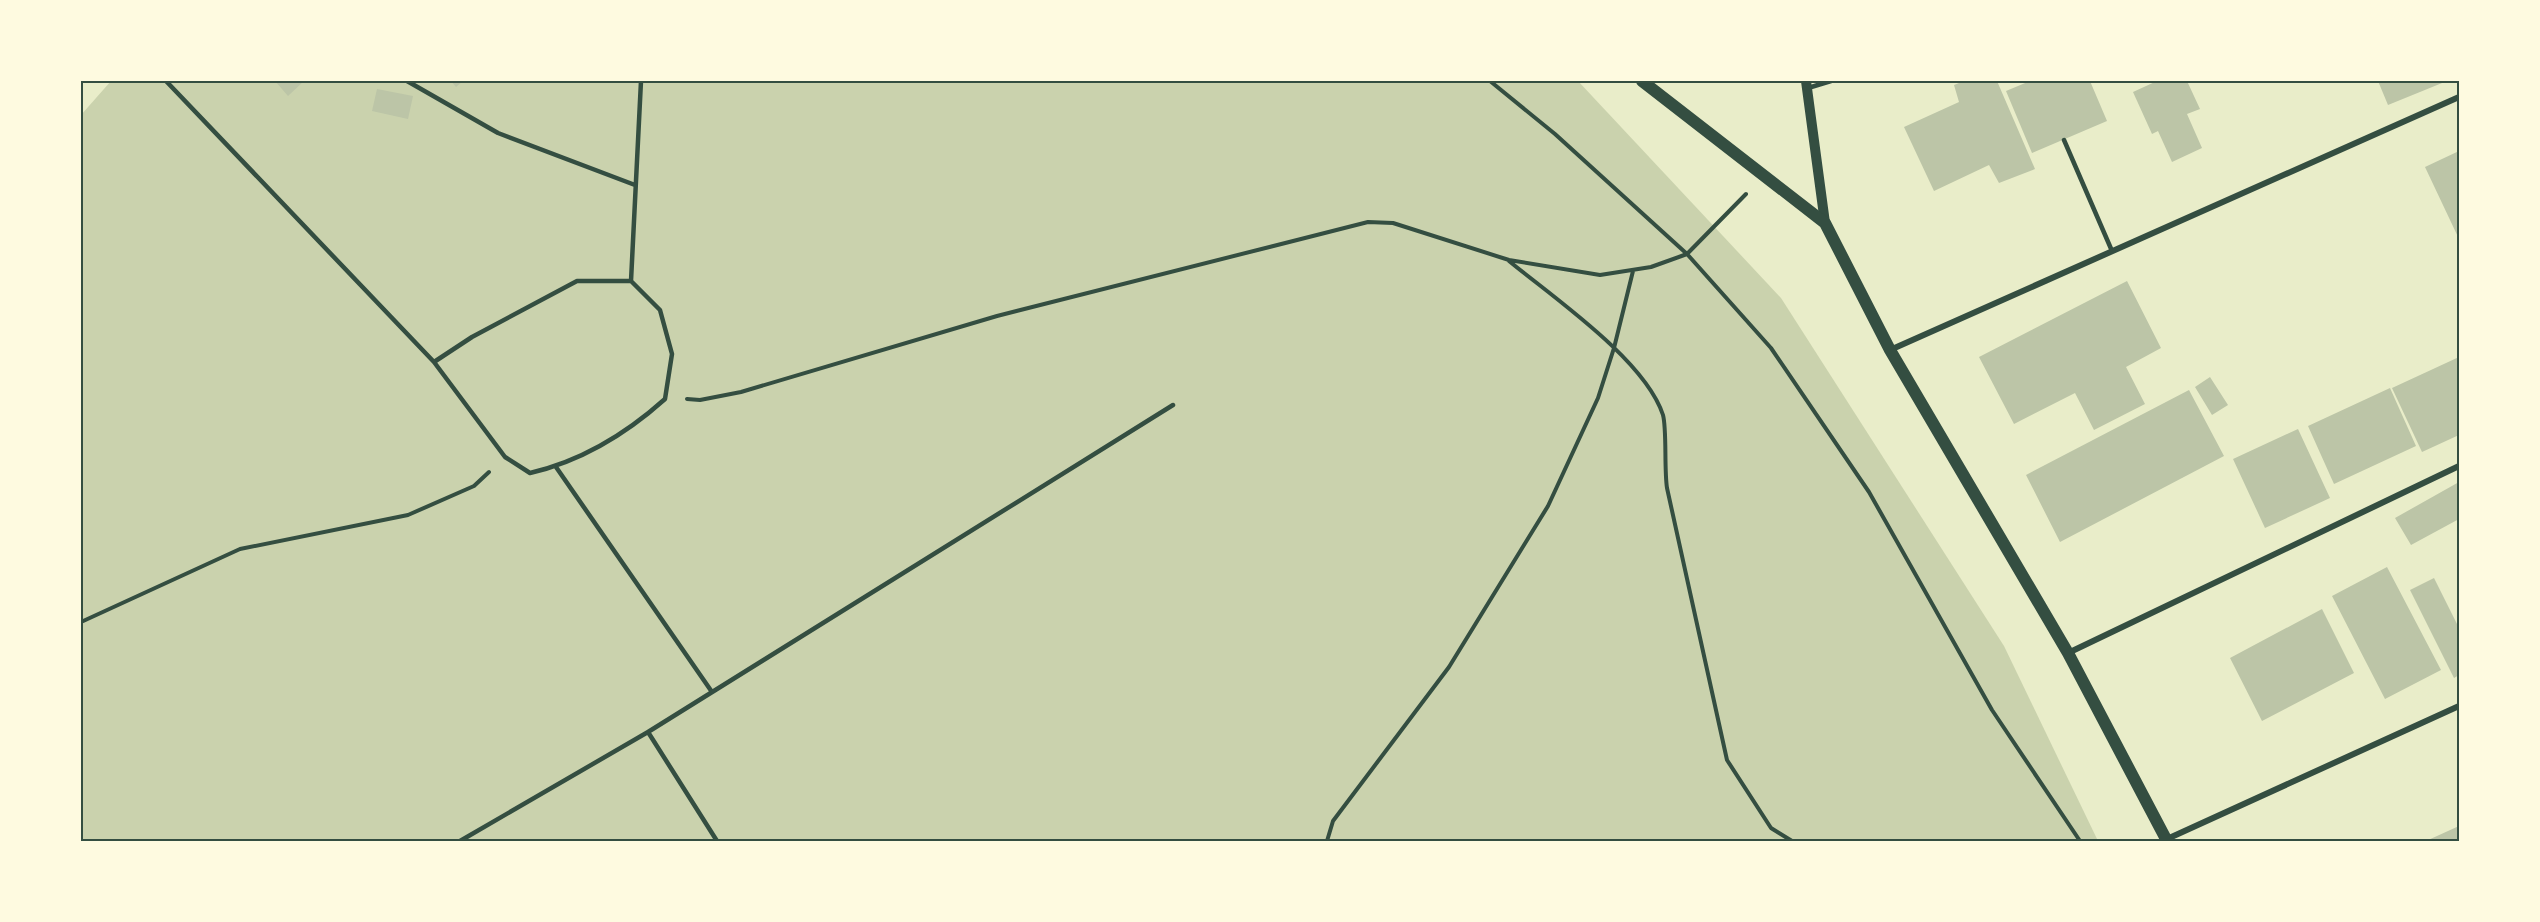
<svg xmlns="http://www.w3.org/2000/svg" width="2540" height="922" font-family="Commissioner,sans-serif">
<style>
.green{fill:#cad2ad}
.building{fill:#bcc5a7}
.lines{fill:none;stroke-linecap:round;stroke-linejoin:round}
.path{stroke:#344e41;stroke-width:4}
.service{stroke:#344e41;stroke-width:4.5}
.minor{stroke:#344e41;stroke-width:6}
.tertiary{stroke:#344e41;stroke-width:10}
.secondary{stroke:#344e41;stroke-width:12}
.neatline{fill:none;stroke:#344e41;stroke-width:2}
</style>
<rect width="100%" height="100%" fill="#e9edc9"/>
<path class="green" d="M 111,81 L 1578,81 L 1781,298 L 2004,646 L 2098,841 L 81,841 L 81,115 Z"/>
<path class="building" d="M 275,81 L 304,81 L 288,96 Z
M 451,81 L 463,81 L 456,87 Z
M 1964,81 L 1997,81 L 2035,169 L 1999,183 L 1989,165 L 1934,191 L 1904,127 L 1959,102 L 1954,85 Z
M 2030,81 L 2090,81 L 2107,121 L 2032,153 L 2006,91 Z
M 2157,81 L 2187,81 L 2200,109 L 2187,114 L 2202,148 L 2172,162 L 2158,131 L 2152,134 L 2133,92 Z
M 2378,81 L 2447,81 L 2388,105 Z
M 377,89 L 413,96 L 408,119 L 372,111 Z
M 2459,151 L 2459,239 L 2425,167 Z
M 2127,281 L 2161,348 L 2126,367 L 2145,404 L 2094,430 L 2075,393 L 2014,424 L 1979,357 Z
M 2459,357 L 2459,435 L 2422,452 L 2392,388 Z
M 2210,377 L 2228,405 L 2212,415 L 2195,387 Z
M 2390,388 L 2416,446 L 2334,484 L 2308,426 Z
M 2189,390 L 2224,456 L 2060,542 L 2026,475 Z
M 2298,429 L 2330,498 L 2265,528 L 2233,459 Z
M 2459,482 L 2459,519 L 2411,545 L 2395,518 Z
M 2387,567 L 2441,670 L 2385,699 L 2332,596 Z
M 2434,578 L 2459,628 L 2459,675 L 2454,678 L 2410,590 Z
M 2322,609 L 2354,673 L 2262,721 L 2230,658 Z
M 2459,826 L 2459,841 L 2426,841 Z"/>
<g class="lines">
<path class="path" d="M 1490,81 L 1555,134 L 1687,254 L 1771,348 L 1869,492 L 1992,710 L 2080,841
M 1509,261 C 1554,298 1645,360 1663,415 C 1667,430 1664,469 1667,488 L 1727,760 L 1771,828 L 1792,841
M 687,399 L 700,400 L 741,392 L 997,316 L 1368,222 L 1393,223 L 1509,260 L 1600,275 L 1651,267 L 1687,254 L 1746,194
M 81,622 L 240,549 L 408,515 L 474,486 L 489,472
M 1327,841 L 1333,821 L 1449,667 L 1548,506 L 1598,398 L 1614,348 L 1633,271"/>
<path class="service" d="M 166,81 L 434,362 L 505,457 L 530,473 C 582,461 626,434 665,399 L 672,354 L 660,310 L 631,281 L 577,281 L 472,337 L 434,362
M 407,81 L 498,133 L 635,185
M 1808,88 L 1831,81
M 2064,140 L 2112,251
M 631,281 L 641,81
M 556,467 L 712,692
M 648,732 L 717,841
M 460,841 L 648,732 L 1173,405"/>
<path class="minor" d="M 1890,350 L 2459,97
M 2068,653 L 2459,466
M 2167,839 L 2459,706"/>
<path class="tertiary" d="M 1806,81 L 1825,223"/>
<path class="secondary" d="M 1642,81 L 1825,223 L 1890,350 L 2068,653 L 2167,841"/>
</g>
<rect width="2540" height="922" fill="none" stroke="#fefae0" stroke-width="165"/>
<rect x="82" y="82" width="2376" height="758" class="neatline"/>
</svg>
